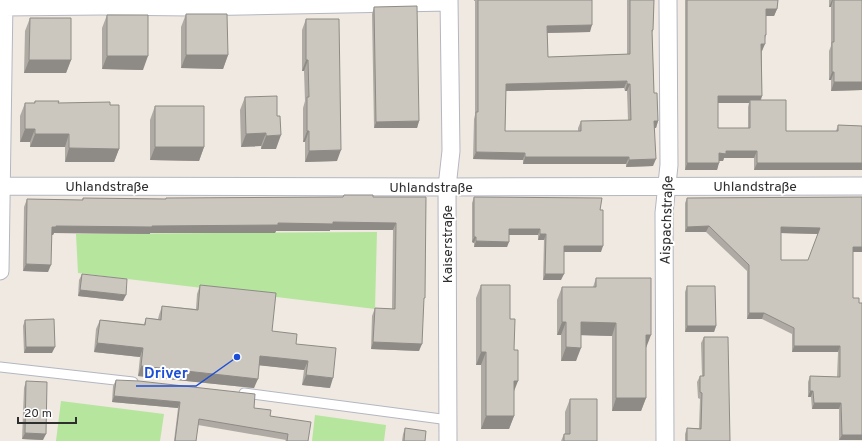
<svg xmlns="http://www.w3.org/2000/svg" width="862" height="441" font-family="Overpass,sans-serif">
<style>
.green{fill:#b6e59e}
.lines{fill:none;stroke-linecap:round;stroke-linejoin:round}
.service-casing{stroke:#b4b7c1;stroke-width:11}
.minor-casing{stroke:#b4b7c1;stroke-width:19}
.service{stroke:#fff;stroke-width:9}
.minor{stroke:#fff;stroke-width:17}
.wall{fill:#afaba4;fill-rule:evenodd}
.shaded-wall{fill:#8e8b86}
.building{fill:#cbc7bf;stroke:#8e8b86;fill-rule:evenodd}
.labels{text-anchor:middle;stroke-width:4;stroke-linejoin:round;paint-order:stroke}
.street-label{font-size:14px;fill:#2e2e2e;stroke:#fff}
.leader{fill:none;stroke:#1d4ed8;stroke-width:1.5}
.callout-dot{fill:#1d4ed8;stroke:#fff;stroke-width:1.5}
.callout-label{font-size:15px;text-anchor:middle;font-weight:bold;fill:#1d4ed8;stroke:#fff;stroke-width:4;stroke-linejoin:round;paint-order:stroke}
</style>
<rect width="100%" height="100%" fill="#efe9e1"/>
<path class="green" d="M 377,232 L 375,309 L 78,273 L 76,234 Z
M 61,401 L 164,414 L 160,441 L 56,441 Z
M 315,415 L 386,425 L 384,441 L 312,441 Z"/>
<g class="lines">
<g class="service-casing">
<path id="service" d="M 0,367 L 133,382
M 244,393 L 449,420"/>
</g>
<g class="minor-casing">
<path id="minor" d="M 4,7 L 100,6 L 190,7 L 449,2
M 0,186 L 447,187 L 862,186
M 0,271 L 4,0
M 448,441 L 447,187 L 451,151 L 449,0
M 665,441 L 664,213 L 669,165 L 668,0"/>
</g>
<use href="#service" class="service"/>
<use href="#minor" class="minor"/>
</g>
<path class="wall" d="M 474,0 L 592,0 L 590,32 L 547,33 L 548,57 L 627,54 L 627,0 L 654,0 L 653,30 L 652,33 L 654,93 L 658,121 L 656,128 L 654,128 L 653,166 L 626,167 L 626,164 L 523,164 L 523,160 L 473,159 L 474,119 L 475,115 L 475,1 L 474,1 ZM 624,88 L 625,91 L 627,91 L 628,120 L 581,121 L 578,128 L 578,131 L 505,131 L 506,91 Z
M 685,0 L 778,0 L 777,9 L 774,16 L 766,16 L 766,35 L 762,51 L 762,96 L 761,100 L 786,131 L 836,131 L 838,125 L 862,126 L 862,170 L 754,170 L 754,158 L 724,158 L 723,161 L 719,161 L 717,170 L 685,170 ZM 718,103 L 749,103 L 748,107 L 748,128 L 718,128 Z
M 829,0 L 862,0 L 862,90 L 831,91 L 831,80 L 829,80 L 829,51 L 831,46 L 831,7 L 829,7 Z
M 374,7 L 419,121 L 417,128 L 374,128 L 372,14 Z
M 186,14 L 228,55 L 223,69 L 181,68 L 181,27 Z
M 107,15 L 143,70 L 102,69 L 102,28 Z
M 30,18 L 71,60 L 66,73 L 24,73 L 25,31 Z
M 306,19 L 337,161 L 305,162 L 305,142 L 303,142 L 303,108 L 305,101 L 304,71 L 302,71 L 302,30 Z
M 245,97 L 276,149 L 261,149 L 261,146 L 241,147 L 240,110 Z
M 35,101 L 58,103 L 110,105 L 119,149 L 114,162 L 65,162 L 65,147 L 30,147 L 30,142 L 20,142 L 20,116 L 25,103 L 34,103 Z
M 155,106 L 204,147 L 199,161 L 150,160 L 150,120 Z
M 344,195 L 373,197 L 426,197 L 423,303 L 419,351 L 371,349 L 372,316 L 375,308 L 392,309 L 393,230 L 330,230 L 330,231 L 276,231 L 275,233 L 150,233 L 150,234 L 54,233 L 53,235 L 52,235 L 48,272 L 23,271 L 24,207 L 27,199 L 82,200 L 83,198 L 165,199 L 343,197 Z
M 474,197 L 600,210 L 601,252 L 564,252 L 561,280 L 543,280 L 544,240 L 538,240 L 538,235 L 509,235 L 507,247 L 474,247 L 474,243 L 472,242 L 472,203 Z
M 862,197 L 862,252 L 853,252 L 853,298 L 859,303 L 862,303 L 862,440 L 839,440 L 839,409 L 812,409 L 811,397 L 808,397 L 808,382 L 810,376 L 837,377 L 838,352 L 792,352 L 792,334 L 762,319 L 747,319 L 747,271 L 706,232 L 685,232 L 685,203 L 687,198 ZM 781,233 L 818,234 L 808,260 L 781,260 Z
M 82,274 L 123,301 L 78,296 L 79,280 Z
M 596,278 L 646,347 L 646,398 L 641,411 L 612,411 L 612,336 L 581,335 L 576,361 L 561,361 L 561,335 L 557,335 L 557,300 L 562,287 L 593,287 Z
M 200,285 L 272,331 L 296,344 L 330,388 L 302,385 L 304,370 L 259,365 L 254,388 L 138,376 L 140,357 L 94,352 L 96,329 L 100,320 L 144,324 L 146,318 L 158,319 L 159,315 L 162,306 L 196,309 L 197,294 Z
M 481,285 L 510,319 L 514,350 L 514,416 L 509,429 L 481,429 L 481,365 L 476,365 L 476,298 Z
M 687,286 L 716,326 L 714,332 L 685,332 L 685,292 Z
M 25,320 L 52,353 L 24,353 L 23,326 Z
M 704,337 L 730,441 L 685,441 L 685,434 L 687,428 L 699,428 L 700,399 L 698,398 L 697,382 L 700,376 L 702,376 L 701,343 Z
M 116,380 L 254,408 L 270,416 L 308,441 L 285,441 L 286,440 L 198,425 L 196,441 L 174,441 L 178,408 L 112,402 L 113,386 Z
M 26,381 L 43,440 L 22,439 L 24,388 Z
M 570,399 L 597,441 L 561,441 L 564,434 L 565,434 L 565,412 Z
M 405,428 L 425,441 L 402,441 L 403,434 Z"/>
<path class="shaded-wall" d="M 832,0 L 833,0 L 831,7 L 829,7 Z
M 766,9 L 777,9 L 774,16 L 763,16 Z
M 592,25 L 590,32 L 544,33 L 547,26 Z
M 761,44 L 765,44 L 762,51 L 759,51 Z
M 186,55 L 228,55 L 223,69 L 181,68 Z
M 107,56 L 148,56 L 143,70 L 102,69 Z
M 29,60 L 71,60 L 66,73 L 24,73 Z
M 306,60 L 308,60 L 304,71 L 302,71 Z
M 832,72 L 834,72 L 831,80 L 829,80 Z
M 627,81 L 624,88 L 505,91 L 506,84 Z
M 834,82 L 862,82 L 862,90 L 831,91 Z
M 627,84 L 630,84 L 627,91 L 625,91 Z
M 718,96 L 762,96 L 759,103 L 750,100 L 749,103 L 715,103 Z
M 419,121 L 417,128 L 374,128 L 376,122 Z
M 654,121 L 658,121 L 656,128 L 652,128 Z
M 25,129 L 35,129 L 30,142 L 20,142 Z
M 307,131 L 309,131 L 305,142 L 303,142 Z
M 266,133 L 261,146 L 241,147 L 246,134 Z
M 35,134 L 69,134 L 65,147 L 30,147 Z
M 281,135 L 276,149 L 261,149 L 266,136 Z
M 155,147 L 204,147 L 199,161 L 150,160 Z
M 69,148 L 119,149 L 114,162 L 65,162 Z
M 341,150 L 337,161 L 305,162 L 309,151 Z
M 726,151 L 757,151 L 754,158 L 724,158 L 723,161 L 717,161 L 719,153 Z
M 476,152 L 525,153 L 523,160 L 473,159 Z
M 525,157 L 629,157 L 626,164 L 523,164 Z
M 656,159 L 653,166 L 626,167 L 629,160 Z
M 687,163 L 719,163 L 717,170 L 685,170 Z
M 757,163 L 862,163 L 862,170 L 754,170 Z
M 333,222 L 396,223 L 393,230 L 330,230 L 330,231 L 276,231 L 275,233 L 150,233 L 150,234 L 54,233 L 53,235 L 49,235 L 52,227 L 56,226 L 152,226 Z
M 709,226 L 706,232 L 685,232 L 687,227 Z
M 781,227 L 820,228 L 818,234 L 779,233 Z
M 509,229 L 540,229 L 538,235 L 507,235 Z
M 540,234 L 546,234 L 544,240 L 538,240 Z
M 474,237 L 476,237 L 474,243 L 472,242 Z
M 476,241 L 509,242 L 507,247 L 474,247 Z
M 564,246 L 603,246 L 601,252 L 562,252 Z
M 853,247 L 862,247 L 862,252 L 851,252 Z
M 26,264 L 51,265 L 48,272 L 23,271 Z
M 545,274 L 564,274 L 561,280 L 543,280 Z
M 80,290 L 126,295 L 123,301 L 78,296 Z
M 749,313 L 764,313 L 762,319 L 747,319 Z
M 562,322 L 566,322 L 561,335 L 557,335 Z
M 581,322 L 616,323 L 612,336 L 576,335 Z
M 687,326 L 716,326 L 714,332 L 685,332 Z
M 646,335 L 651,335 L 646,348 Z
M 373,342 L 422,344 L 419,351 L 371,349 Z
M 97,343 L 143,348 L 140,357 L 94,352 Z
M 794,346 L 840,346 L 838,352 L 792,352 Z
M 26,347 L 55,347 L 52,353 L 24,353 Z
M 566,347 L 581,348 L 576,361 L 561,361 Z
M 481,352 L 486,352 L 481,365 L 476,365 Z
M 260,356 L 308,361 L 304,370 L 256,365 Z
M 141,366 L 258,379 L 254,388 L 138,376 Z
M 306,375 L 333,378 L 330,388 L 302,385 Z
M 514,381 L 518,381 L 513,394 Z
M 810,391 L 813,391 L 811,397 L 808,397 Z
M 114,396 L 180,402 L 178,408 L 112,402 Z
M 616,398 L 646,398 L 641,411 L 612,411 Z
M 814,403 L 841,403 L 839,409 L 812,409 Z
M 486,416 L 514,416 L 509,429 L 481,429 Z
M 25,433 L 46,434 L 43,440 L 22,439 Z
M 842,435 L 862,435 L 862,440 L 839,440 Z"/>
<path class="building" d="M 478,0 L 592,0 L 592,25 L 547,26 L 548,57 L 630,54 L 630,0 L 654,0 L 653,30 L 652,30 L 654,93 L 657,93 L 658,121 L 654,121 L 656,159 L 629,160 L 629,157 L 525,157 L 525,153 L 476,152 L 476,112 L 478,112 ZM 627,81 L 627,84 L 630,84 L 631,120 L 581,121 L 581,131 L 505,131 L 506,88 L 506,84 Z
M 687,0 L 778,0 L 777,9 L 766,9 L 766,35 L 765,35 L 765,44 L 761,44 L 762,96 L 718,96 L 718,128 L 750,128 L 750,100 L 786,100 L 786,131 L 838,131 L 838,125 L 862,126 L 862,163 L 757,163 L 757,151 L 726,151 L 726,154 L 719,153 L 719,163 L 687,163 Z
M 834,0 L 862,0 L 862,82 L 834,82 L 834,72 L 832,72 L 832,42 L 834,42 Z
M 417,6 L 419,121 L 376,122 L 374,7 Z
M 186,14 L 227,14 L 228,55 L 186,55 Z
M 107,15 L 148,15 L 148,56 L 107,56 Z
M 30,18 L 71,18 L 71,60 L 29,60 Z
M 306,19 L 339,19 L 341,150 L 309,151 L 309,131 L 307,131 L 307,97 L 309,97 L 308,60 L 306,60 Z
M 277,96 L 277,116 L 280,116 L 281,135 L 266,136 L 266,133 L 246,134 L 245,97 Z
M 35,101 L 59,101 L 58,103 L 110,102 L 110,105 L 119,105 L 119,149 L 69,148 L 69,134 L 35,134 L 35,129 L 25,129 L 25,103 L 35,103 Z
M 155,106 L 204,106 L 204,147 L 155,147 Z
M 344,195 L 373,195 L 373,197 L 426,197 L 425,298 L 424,298 L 422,344 L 373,342 L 375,308 L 395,309 L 396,223 L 333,222 L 333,224 L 278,223 L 278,225 L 152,226 L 152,227 L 56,226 L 56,227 L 52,227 L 51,265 L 26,264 L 27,199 L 83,200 L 83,198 L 166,199 L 166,198 L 343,197 Z
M 474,197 L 602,198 L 600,210 L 603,210 L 603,246 L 564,246 L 564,274 L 545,274 L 546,234 L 540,234 L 540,229 L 509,229 L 509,242 L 476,241 L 476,237 L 474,237 Z
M 862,197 L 862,247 L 853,247 L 853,298 L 859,298 L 859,303 L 862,303 L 862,435 L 842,435 L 841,403 L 814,403 L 813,391 L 810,391 L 810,376 L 840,377 L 840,346 L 794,346 L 794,328 L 764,313 L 749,313 L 749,265 L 709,226 L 687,227 L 687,198 ZM 781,227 L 820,228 L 808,260 L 781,260 Z
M 82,274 L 127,279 L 126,295 L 80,290 Z
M 596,278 L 651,278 L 651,335 L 646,335 L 646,398 L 616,398 L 616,323 L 581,322 L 581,348 L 566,347 L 566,322 L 562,322 L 562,287 L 596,287 Z
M 200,285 L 276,293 L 272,331 L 297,334 L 296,344 L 336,348 L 333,378 L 306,375 L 308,361 L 260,356 L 258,379 L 141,366 L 143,348 L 97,343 L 100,320 L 145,325 L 146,318 L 161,320 L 162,306 L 198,310 Z
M 481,285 L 510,285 L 510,319 L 515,319 L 514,350 L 518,350 L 518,381 L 514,381 L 514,416 L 486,416 L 486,352 L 481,352 Z
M 687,286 L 715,286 L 716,326 L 687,326 Z
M 54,319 L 55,347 L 26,347 L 25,320 Z
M 704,337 L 728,337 L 730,441 L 687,441 L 687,428 L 701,429 L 702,393 L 700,392 L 700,376 L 704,376 Z
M 116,380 L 139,381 L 255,394 L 254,408 L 271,410 L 270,416 L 311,422 L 308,441 L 287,441 L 288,434 L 199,419 L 196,441 L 175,441 L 180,402 L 114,396 Z
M 26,381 L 47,382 L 46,434 L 25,433 Z
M 570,399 L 597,399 L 597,441 L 564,441 L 564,434 L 570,434 Z
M 405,428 L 426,431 L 425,441 L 404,441 Z"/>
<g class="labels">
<g class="street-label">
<text x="107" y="191">Uhlandstraße</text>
<text x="755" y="191">Uhlandstraße</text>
<text x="431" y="192">Uhlandstraße</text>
<text transform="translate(666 220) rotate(-88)" y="5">Aispachstraße</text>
<text transform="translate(447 244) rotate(-90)" y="5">Kaiserstraße</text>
</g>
</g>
<path class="leader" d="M237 357L196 386H136"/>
<circle class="callout-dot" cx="237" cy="357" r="4"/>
<g class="callout-label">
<text x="166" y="378">Driver</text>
</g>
<path d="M18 417v6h58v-6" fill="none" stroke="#2e2e2e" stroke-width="2"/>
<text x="24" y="417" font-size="12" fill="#2e2e2e" stroke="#ffffff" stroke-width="3" paint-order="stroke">20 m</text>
</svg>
